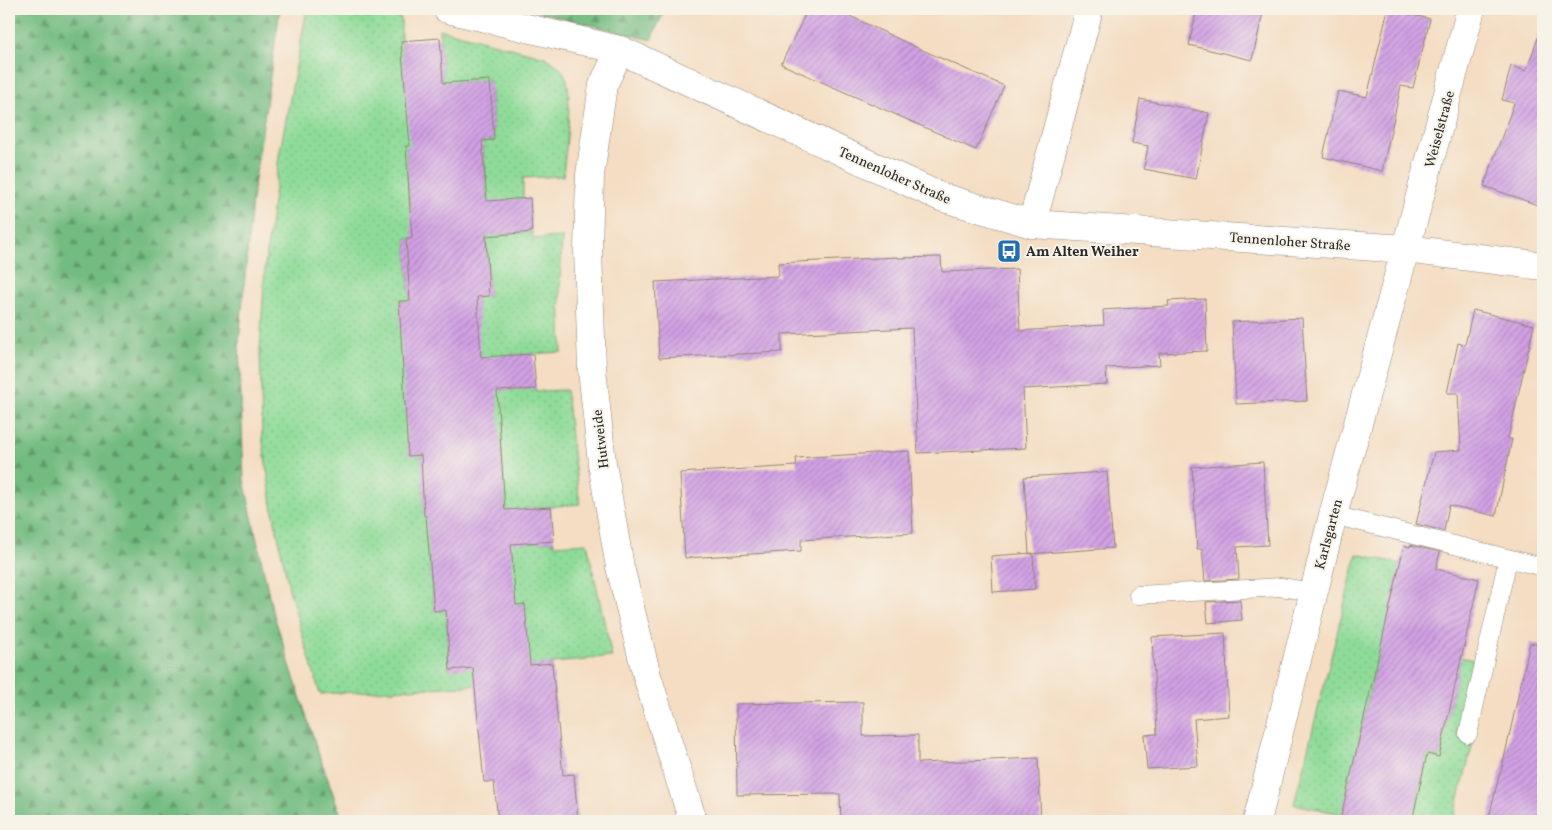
<svg xmlns="http://www.w3.org/2000/svg" width="1552" height="830" font-family="Vollkorn,serif">
<style>
.forest{fill:url(#forest-firs);stroke:#4f7456}
.park{fill:url(#park-dots);stroke:#5d8462;fill-rule:evenodd}
.building{fill:url(#building-hatch)}
.lines{fill:none;stroke-linecap:round;stroke-linejoin:round}
.lane-casing{stroke:#908476;stroke-width:19}
.street-casing{stroke:#908476;stroke-width:29}
.lane{stroke:#fff;stroke-width:18}
.street{stroke:#fff;stroke-width:28}
.labels{text-anchor:middle;stroke-width:4;stroke-linejoin:round;paint-order:stroke}
.street-label{font-size:14px;fill:#2b2b2b;stroke:#f7f3e8}
.poi-label{font-size:14px;font-weight:bold;fill:#2b2b2b;stroke:#f7f3e8;text-anchor:start}
</style>
<defs>
<pattern id="forest-firs" width="22" height="20" patternUnits="userSpaceOnUse" patternTransform="scale(1.25)"><rect width="22" height="20" fill="#73bc81"/><path d="M5 1l3.5 6h-7zM16 11l3.5 6h-7z" fill="#5f996a"/></pattern>
<pattern id="park-dots" width="8" height="8" patternUnits="userSpaceOnUse" patternTransform="scale(1.25)"><rect width="8" height="8" fill="#8fdc99"/><path d="M2 2h.1M6 6h.1" fill="none" stroke="#7cbd84" stroke-width="1.8" stroke-linecap="round"/></pattern>
<pattern id="building-hatch" width="6" height="6" patternUnits="userSpaceOnUse" patternTransform="scale(1.25)"><rect width="6" height="6" fill="#d2a1e5"/><path d="M-1 1l2-2M0 6l6-6M5 7l2-2" fill="none" stroke="#ab83ba"/></pattern>
</defs>
<rect width="100%" height="100%" fill="#f7f3e8"/>
<filter id="ink" filterUnits="userSpaceOnUse"><feTurbulence type="fractalNoise" baseFrequency=".02" numOctaves="2"/><feDisplacementMap in="SourceGraphic" scale="10" xChannelSelector="R" yChannelSelector="G"/><feConvolveMatrix kernelMatrix="1 2 1 2 8 2 1 2 1" color-interpolation-filters="sRGB"/></filter>
<filter id="wash" filterUnits="userSpaceOnUse"><feTurbulence type="fractalNoise" baseFrequency=".0096" numOctaves="4" result="noise"/><feDisplacementMap in="SourceGraphic" scale="20" xChannelSelector="R" yChannelSelector="G"/><feGaussianBlur stdDeviation="1.12" result="paint"/><feColorMatrix in="noise" values="0 0 0 0 0 0 0 0 0 0 0 0 0 0 0 0 0 1.4 0 .05"/><feComposite in="paint" operator="in"/></filter>
<g filter="url(#wash)">
<rect width="100%" height="100%" fill="#f4ddc2"/>
<path class="forest" d="M 9,9 L 280,9 L 252,200 L 239,343 L 244,480 L 272,609 L 317,749 L 343,821 L 9,821 Z
M 527,9 L 665,9 L 651,40 Z"/>
<path class="park" d="M 307,9 L 353,9 L 401,18 L 401,41 L 416,146 L 406,147 L 410,206 L 487,201 L 483,141 L 494,140 L 490,80 L 443,83 L 439,29 L 545,57 C 552,62 561,67 565,75 C 574,94 565,154 563,176 L 523,178 L 523,199 L 498,235 L 532,232 L 533,239 L 562,237 L 560,290 L 562,352 L 500,356 L 503,390 L 536,389 L 536,391 L 566,390 L 572,446 L 580,504 L 521,509 L 523,543 L 554,541 L 554,545 L 587,543 L 612,657 L 587,658 L 587,660 L 552,663 L 553,681 L 320,694 L 290,593 L 273,512 L 262,435 L 260,349 L 265,266 L 279,156 ZM 486,235 L 489,296 L 477,297 L 478,320 L 400,301 L 410,301 L 406,239 ZM 501,450 L 505,511 L 425,516 L 421,455 ZM 429,550 L 516,605 L 525,604 L 450,670 L 446,610 L 434,611 Z
M 1357,554 L 1407,565 L 1374,673 L 1348,790 L 1416,806 L 1427,754 L 1439,757 L 1461,657 L 1473,660 L 1457,734 L 1474,739 L 1453,821 L 1398,821 L 1401,810 L 1346,815 L 1294,804 Z"/>
<g id="blocks">
<path class="building" d="M 808,9 L 835,9 L 911,45 L 1004,86 L 976,150 L 781,64 Z
M 1197,9 L 1264,9 L 1252,60 L 1189,45 Z
M 1388,9 L 1430,19 L 1413,88 L 1401,86 L 1382,171 L 1323,157 L 1338,91 L 1367,97 Z
M 1539,35 L 1543,36 L 1543,207 L 1484,186 L 1514,103 L 1502,100 L 1511,66 L 1526,71 Z
M 440,38 L 443,83 L 490,80 L 494,140 L 482,141 L 487,201 L 530,198 L 532,232 L 486,236 L 489,296 L 477,297 L 481,357 L 533,354 L 536,389 L 497,391 L 505,510 L 551,507 L 554,541 L 511,544 L 516,605 L 525,604 L 530,665 L 552,663 L 563,775 L 574,774 L 578,821 L 498,821 L 494,782 L 484,782 L 473,668 L 450,670 L 446,610 L 434,611 L 426,516 L 424,516 L 421,455 L 408,456 L 399,301 L 410,301 L 406,239 L 412,239 L 406,146 L 410,146 L 401,41 Z
M 1140,99 L 1209,113 L 1196,179 L 1144,169 L 1148,146 L 1132,143 Z
M 898,257 L 898,258 L 941,257 L 942,272 L 1017,269 L 1020,331 L 1104,325 L 1103,310 L 1169,306 L 1168,301 L 1205,299 L 1207,351 L 1159,353 L 1160,365 L 1106,368 L 1107,384 L 1023,389 L 1026,448 L 918,453 L 912,328 L 782,334 L 782,352 L 659,358 L 655,282 L 779,276 L 778,263 Z
M 1473,310 L 1534,325 L 1508,439 L 1512,439 L 1496,516 L 1449,505 L 1444,531 L 1416,524 L 1434,452 L 1461,450 L 1458,393 L 1447,393 L 1458,343 L 1465,345 Z
M 1302,318 L 1307,401 L 1236,404 L 1232,322 Z
M 909,451 L 913,533 L 801,540 L 801,551 L 685,558 L 680,473 L 797,466 L 796,458 Z
M 1263,462 L 1268,545 L 1237,547 L 1239,579 L 1205,581 L 1202,549 L 1197,549 L 1192,467 Z
M 1107,472 L 1113,548 L 1029,554 L 1024,477 Z
M 1410,545 L 1440,552 L 1436,569 L 1479,579 L 1439,757 L 1427,754 L 1412,821 L 1340,821 L 1404,546 L 1410,547 Z
M 1033,553 L 1035,589 L 993,592 L 991,556 Z
M 1240,600 L 1242,620 L 1208,623 L 1206,602 Z
M 1225,633 L 1229,716 L 1194,719 L 1198,766 L 1147,769 L 1144,735 L 1157,734 L 1152,637 Z
M 1530,643 L 1543,645 L 1543,821 L 1488,821 L 1500,772 L 1501,772 Z
M 863,702 L 863,736 L 918,735 L 918,763 L 1038,758 L 1041,821 L 841,821 L 840,794 L 737,795 L 736,704 Z"/>
</g>
</g>
<g filter="url(#ink)">
<use href="#blocks" fill-opacity="0" stroke="#908476" stroke-width="1"/>
<g class="lines">
<g class="lane-casing">
<path id="lane" d="M 1333,515 L 1543,567
M 1138,595 L 1281,587 L 1312,592
M 1468,734 L 1508,559"/>
</g>
<g class="street-casing">
<path id="street" d="M 447,9 L 620,50 L 941,197 L 1032,224 L 1406,249 L 1543,266
M 620,50 L 603,85 L 590,175 L 588,250 L 592,369 L 602,463 L 620,567 L 647,676 L 693,821
M 1032,224 L 1089,9
M 1257,821 L 1333,515 L 1471,9"/>
</g>
<use href="#lane" class="lane"/>
<use href="#street" class="street"/>
</g>
</g>
<defs>
<g id="bus-square" transform="scale(1.25)"><rect x="-9" y="-9" width="18" height="18" rx="4" fill="#1f6fb2" stroke="#f7f3e8"/><path d="M-5-6H5V4H4V6H2V4H-2V6H-4V4H-5ZM-3.5-4V0h7V-4ZM-3.5 1.2v1.5H-2V1.2ZM2 1.2v1.5H3.5V1.2Z" fill="#fff"/></g>
</defs>
<g fill-rule="evenodd">
<use href="#bus-square" x="1009" y="251"/>
</g>
<g class="labels">
<g class="street-label">
<text transform="translate(1439 129) rotate(-75)" y="5">Weiselstraße</text>
<text transform="translate(895 175) rotate(24)" y="5">Tennenloher Straße</text>
<text transform="translate(1290 241) rotate(4)" y="5">Tennenloher Straße</text>
<text transform="translate(600 439) rotate(-97)" y="5">Hutweide</text>
<text transform="translate(1328 534) rotate(-75)" y="5">Karlsgarten</text>
</g>
<g class="poi-label">
<text x="1026" y="256">Am Alten Weiher</text>
</g>
</g>
<rect width="1552" height="830" fill="none" stroke="#f7f3e8" stroke-width="30"/>
</svg>
